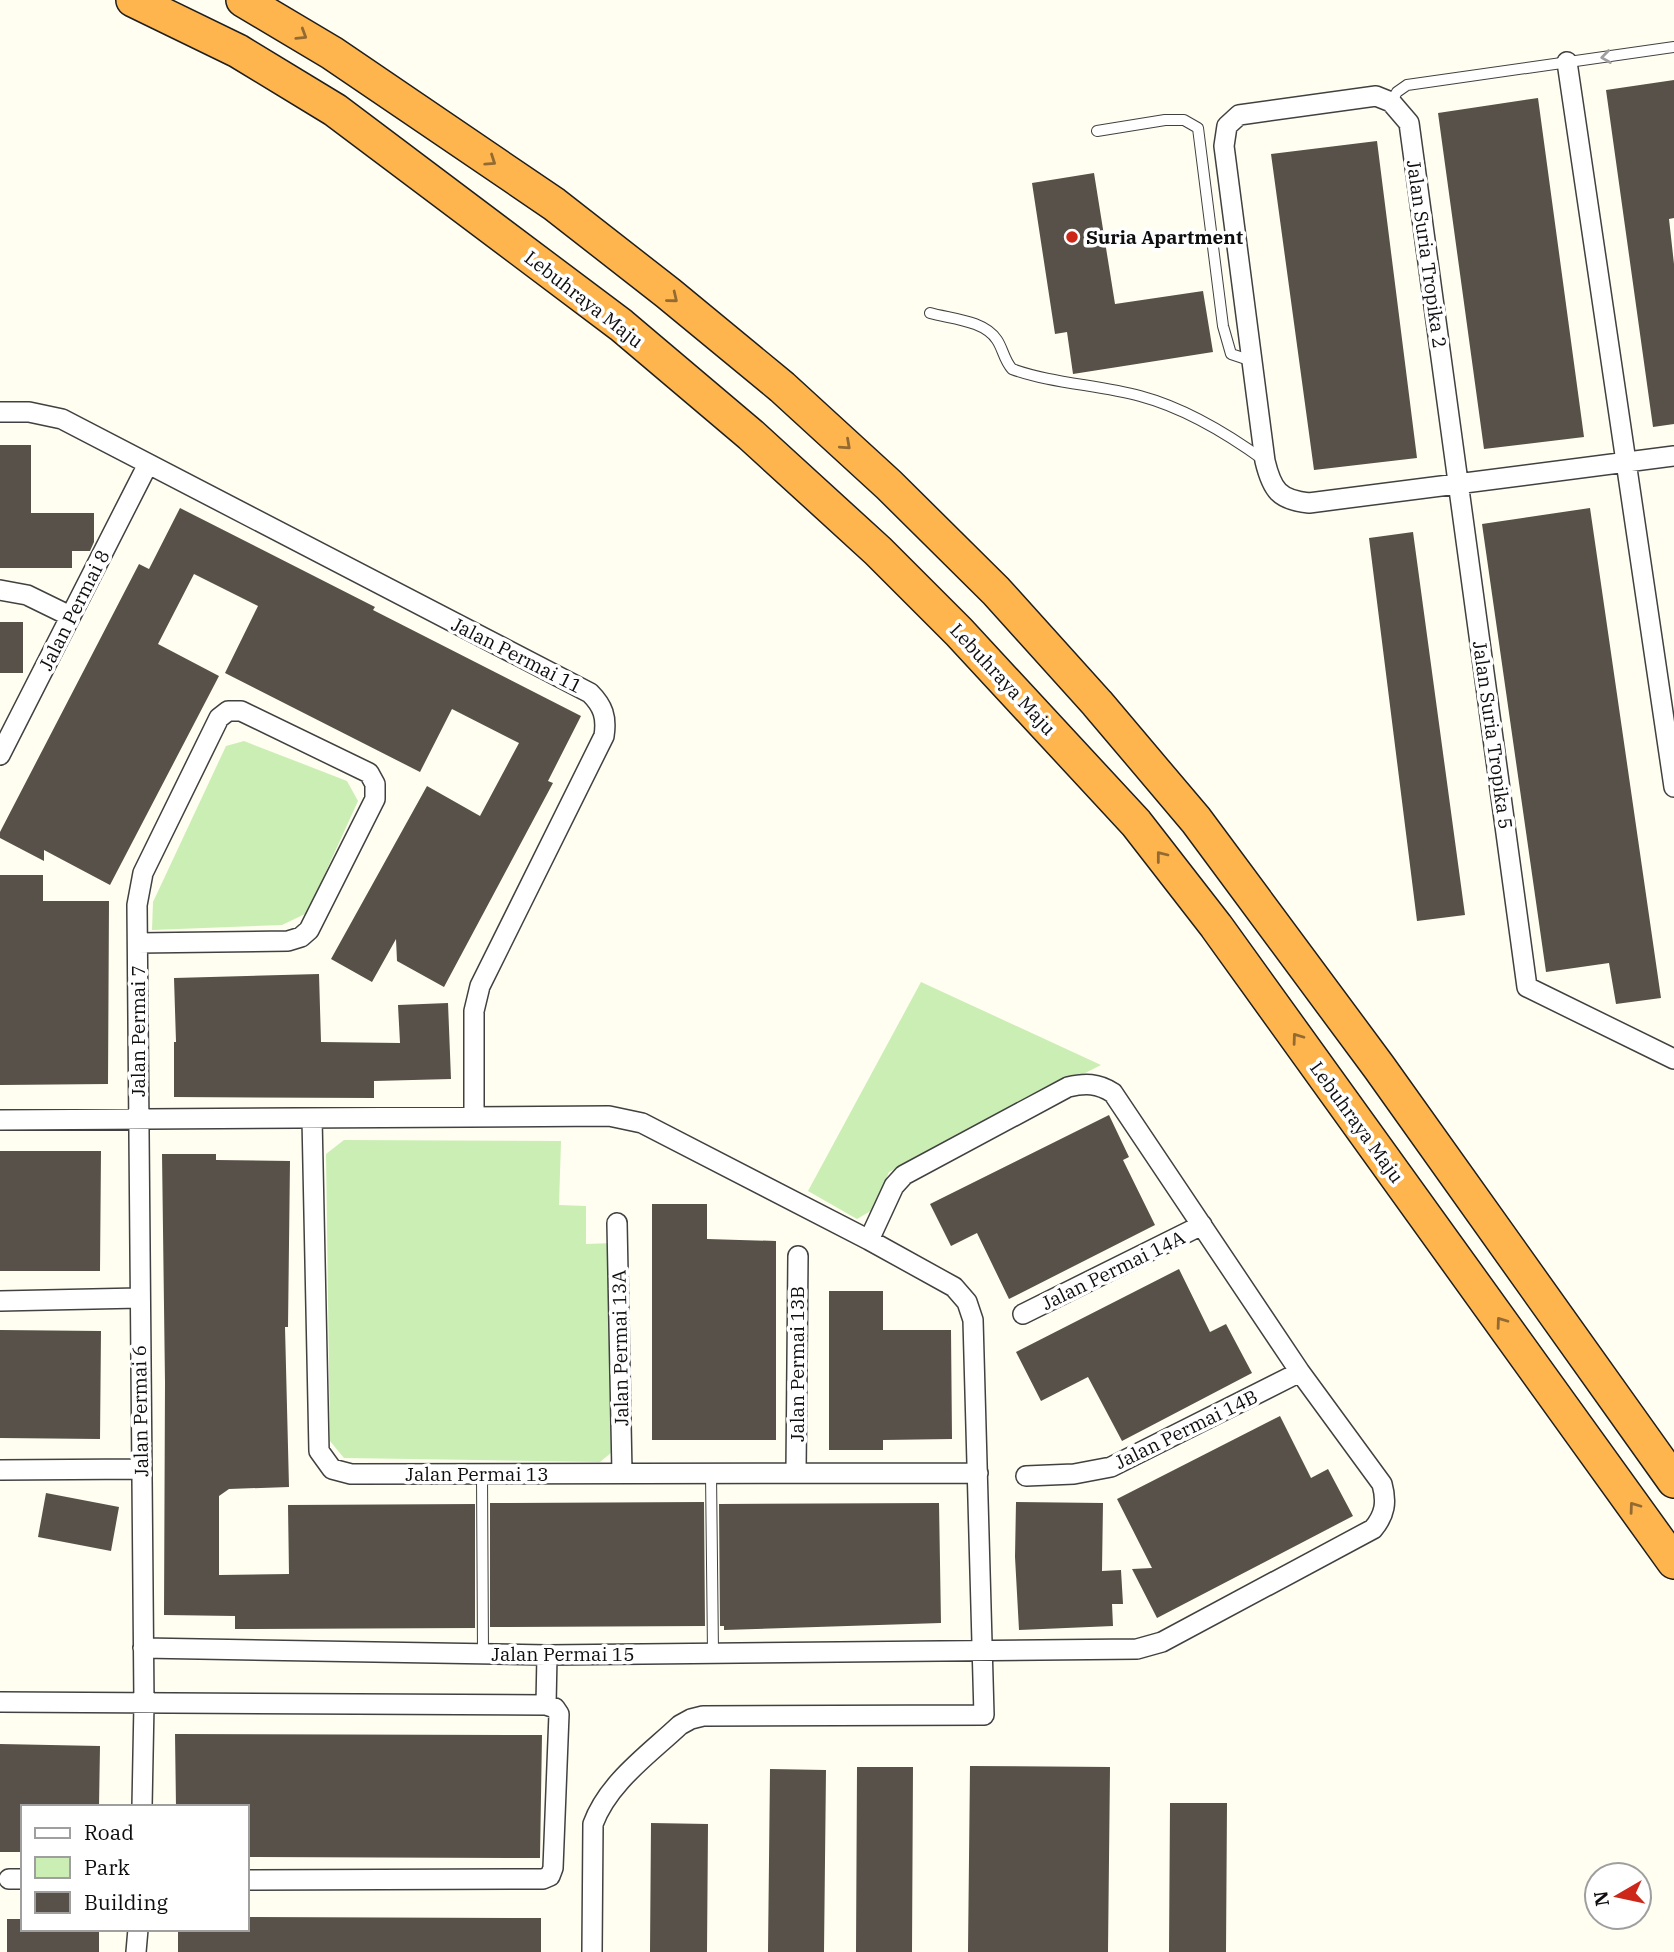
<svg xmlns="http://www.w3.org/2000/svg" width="1674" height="1952" font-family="'IBM Plex Serif',serif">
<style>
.green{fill:#cbeeb5}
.building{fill:#58514a}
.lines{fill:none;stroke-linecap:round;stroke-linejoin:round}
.service-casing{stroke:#414141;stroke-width:12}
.minor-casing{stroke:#414141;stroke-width:22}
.motorway-casing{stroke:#1f1f1f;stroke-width:36}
.service{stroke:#fff;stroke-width:10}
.minor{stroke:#fff;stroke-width:19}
.motorway{stroke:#ffb54e;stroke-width:33}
.oneway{stroke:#936a31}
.oneway2{stroke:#9f9f9f}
.poi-dot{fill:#cc2719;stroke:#fff;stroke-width:2.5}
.labels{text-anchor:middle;stroke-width:7;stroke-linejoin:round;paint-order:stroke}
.poi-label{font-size:19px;font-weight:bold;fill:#0e0e0e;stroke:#fff;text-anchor:start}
.street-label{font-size:19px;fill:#0e0e0e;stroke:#fff}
</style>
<rect width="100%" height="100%" fill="#fffef0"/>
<path class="green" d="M 244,741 L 347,781 L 358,801 L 307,913 L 282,925 L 152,930 L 153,902 L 226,746 Z
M 921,982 L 1101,1065 L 889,1172 L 874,1209 L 857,1219 L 808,1191 Z
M 344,1140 L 561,1141 L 559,1205 L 586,1206 L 586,1244 L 613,1243 L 612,1452 L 600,1462 L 344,1458 L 330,1441 L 326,1154 Z"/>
<path class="building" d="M 1674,80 L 1674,218 L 1669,219 L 1674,264 L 1674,424 L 1653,427 L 1606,90 Z
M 1538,98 L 1584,437 L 1484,449 L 1438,113 Z
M 1377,141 L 1417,458 L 1314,470 L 1271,154 Z
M 1094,173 L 1115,304 L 1203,291 L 1213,352 L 1073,374 L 1067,332 L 1055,334 L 1032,183 Z
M 0,445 L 31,445 L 31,513 L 94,513 L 94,542 L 90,551 L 72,551 L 72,568 L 0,568 Z
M 180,508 L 375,607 L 373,610 L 581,716 L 548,781 L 553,783 L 444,987 L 397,961 L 396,939 L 372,982 L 331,959 L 427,786 L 480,816 L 519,743 L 452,709 L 420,772 L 225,673 L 258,606 L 194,574 L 158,644 L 219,676 L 110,885 L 44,850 L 44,861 L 0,838 L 0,832 L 139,564 L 149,569 Z
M 1590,508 L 1661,998 L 1616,1004 L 1609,963 L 1546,972 L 1482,524 Z
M 1413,532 L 1465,915 L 1417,921 L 1369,538 Z
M 0,622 L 23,622 L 23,673 L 0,673 Z
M 0,875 L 43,875 L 43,901 L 109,901 L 108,1084 L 0,1085 Z
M 319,974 L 321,1042 L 400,1043 L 398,1005 L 448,1003 L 451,1079 L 374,1081 L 374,1098 L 174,1097 L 174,1042 L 176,1042 L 174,978 Z
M 1109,1115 L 1129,1157 L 1123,1160 L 1155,1225 L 1009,1299 L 977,1233 L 951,1246 L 930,1204 Z
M 0,1151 L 101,1151 L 100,1271 L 0,1271 Z
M 162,1154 L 216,1154 L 216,1160 L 290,1161 L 288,1327 L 285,1327 L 289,1487 L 229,1489 L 219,1496 L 219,1575 L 289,1574 L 288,1505 L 475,1504 L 475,1628 L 235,1629 L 235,1616 L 164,1615 L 165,1382 Z
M 652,1204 L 707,1204 L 707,1239 L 776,1241 L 776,1440 L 652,1440 Z
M 1179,1269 L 1210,1332 L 1226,1324 L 1252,1373 L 1122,1441 L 1088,1377 L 1041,1401 L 1016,1352 Z
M 829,1291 L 883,1291 L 883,1330 L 951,1330 L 952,1439 L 883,1440 L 883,1450 L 829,1450 Z
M 0,1330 L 101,1331 L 100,1439 L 0,1438 Z
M 1280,1416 L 1311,1478 L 1328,1469 L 1353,1516 L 1157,1618 L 1132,1569 L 1152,1568 L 1117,1499 Z
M 46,1493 L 119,1507 L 111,1551 L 38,1537 Z
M 704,1502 L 705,1626 L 490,1627 L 490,1503 Z
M 1016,1502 L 1103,1503 L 1102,1571 L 1121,1570 L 1123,1604 L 1112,1604 L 1113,1626 L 1019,1630 L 1015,1557 Z
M 939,1503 L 941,1623 L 724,1630 L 724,1626 L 720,1626 L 719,1504 Z
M 175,1734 L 542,1735 L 540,1858 L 247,1857 L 247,1807 L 176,1807 Z
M 0,1744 L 100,1746 L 99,1807 L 23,1807 L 23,1852 L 0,1852 Z
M 970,1766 L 1110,1767 L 1108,1952 L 968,1952 Z
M 857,1767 L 913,1767 L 912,1952 L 856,1952 Z
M 770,1769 L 826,1770 L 824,1952 L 768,1952 Z
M 1170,1803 L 1227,1803 L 1226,1952 L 1169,1952 Z
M 651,1823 L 708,1824 L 707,1952 L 650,1952 Z
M 247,1917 L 541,1918 L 541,1952 L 178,1952 L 178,1929 L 247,1929 Z
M 7,1919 L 23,1919 L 23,1929 L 99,1929 L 99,1952 L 7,1952 Z"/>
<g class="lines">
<g class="service-casing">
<path id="service" d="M 1391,102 L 1397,92 L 1407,85 L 1674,47
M 1097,131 L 1165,120 L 1184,120 L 1198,128 L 1223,326 L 1231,354 L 1252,361
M 930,313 C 951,319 984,320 997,340 C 1003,349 1004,360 1012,369 C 1050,383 1099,385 1140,396 C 1185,408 1228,434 1265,461
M 711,1473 L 713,1653
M 482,1474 L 483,1653"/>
</g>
<g class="minor-casing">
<path id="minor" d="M 1567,62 L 1674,787
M 0,412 L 29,412 L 62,419 L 590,693 C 603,706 607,717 604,736 L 480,986 L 474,1011 L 474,1116
M 1674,456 L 1309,503 C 1279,500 1272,490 1265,461 L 1224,146 L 1227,126 L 1239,115 L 1376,96 L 1391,102 L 1409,123 L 1527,987 L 1674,1059
M 0,590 L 27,595 L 70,616
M 0,755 L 148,464
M 138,943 L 288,941 L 301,937 L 309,930 L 375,799 L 375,784 L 369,773 L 241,711 L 228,711 L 219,718 L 143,873 L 137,905 L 144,1704 L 142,1807
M 312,1118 L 319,1451 L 332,1469 L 351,1474 L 978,1473
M 0,1120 L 609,1116 L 642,1123 L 869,1240 L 954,1287 L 967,1302 L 973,1320 L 984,1715 L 703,1716 L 691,1719 L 680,1725 C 648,1755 608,1783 593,1824 L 592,1952
M 617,1223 L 622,1473
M 0,1301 L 139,1298
M 1023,1314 L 1202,1225
M 0,1470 L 141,1469
M 796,1472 L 798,1256
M 1026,1476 L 1074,1474 L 1111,1467 L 1300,1372
M 143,1648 L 547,1655 L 1137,1649 L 1162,1642 L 1373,1529 C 1385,1515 1387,1502 1382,1484 L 1300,1372 L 1113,1093 C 1098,1083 1085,1083 1068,1087 L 904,1175 L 894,1186 L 869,1240
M 0,1702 L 546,1705 L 547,1655
M 9,1879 L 23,1879
M 247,1880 L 543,1879 L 550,1876 L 553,1868 L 559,1714 L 555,1708 L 546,1705
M 136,1952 L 138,1929"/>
</g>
<g class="motorway-casing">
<path id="motorway" d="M 133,0 L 238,51 L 335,110 L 621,325 L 751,435 L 878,551 L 959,632 L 1136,823 L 1216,926 L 1674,1562
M 243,0 L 332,53 L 554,204 L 668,293 L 782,387 L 889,485 L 996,591 L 1097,703 L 1196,820 L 1379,1067 L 1674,1481"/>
</g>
<use href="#service" class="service"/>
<use href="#minor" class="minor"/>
<use href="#motorway" class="motorway"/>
</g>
<defs><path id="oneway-chevron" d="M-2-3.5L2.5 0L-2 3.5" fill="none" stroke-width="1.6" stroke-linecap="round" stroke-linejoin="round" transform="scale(1.75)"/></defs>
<g class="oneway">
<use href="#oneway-chevron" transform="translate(302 35) rotate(32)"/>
<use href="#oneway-chevron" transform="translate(491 161) rotate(34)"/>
<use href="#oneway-chevron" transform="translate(673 298) rotate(39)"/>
<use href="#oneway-chevron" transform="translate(846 445) rotate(42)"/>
<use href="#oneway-chevron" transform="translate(1161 856) rotate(-128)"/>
<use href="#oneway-chevron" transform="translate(1297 1038) rotate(-126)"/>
<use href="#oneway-chevron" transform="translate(1501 1322) rotate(-126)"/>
<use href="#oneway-chevron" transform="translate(1634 1507) rotate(-126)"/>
</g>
<use class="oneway2" href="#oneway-chevron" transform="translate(1606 57) rotate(172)"/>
<circle class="poi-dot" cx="1072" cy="237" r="7"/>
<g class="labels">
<g class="poi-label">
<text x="1086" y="244">Suria Apartment</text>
</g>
<g class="street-label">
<text transform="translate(1427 254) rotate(82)" y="7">Jalan Suria Tropika 2</text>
<text transform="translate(584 299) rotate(38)" y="7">Lebuhraya Maju</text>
<text transform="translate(74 610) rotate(-63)" y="7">Jalan Permai 8</text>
<text transform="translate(517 655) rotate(27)" y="7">Jalan Permai 11</text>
<text transform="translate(1003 679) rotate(47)" y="7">Lebuhraya Maju</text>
<text transform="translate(1493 735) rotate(82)" y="7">Jalan Suria Tropika 5</text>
<text transform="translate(138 1031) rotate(-90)" y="7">Jalan Permai 7</text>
<text transform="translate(1357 1122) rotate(54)" y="7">Lebuhraya Maju</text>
<text transform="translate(1113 1270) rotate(-26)" y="7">Jalan Permai 14A</text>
<text transform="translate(620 1348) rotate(-91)" y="7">Jalan Permai 13A</text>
<text transform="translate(797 1364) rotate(-90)" y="7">Jalan Permai 13B</text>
<text transform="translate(140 1411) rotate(-91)" y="7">Jalan Permai 6</text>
<text transform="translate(1186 1429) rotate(-26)" y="7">Jalan Permai 14B</text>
<text x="477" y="1481">Jalan Permai 13</text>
<text x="563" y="1661">Jalan Permai 15</text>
</g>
</g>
<rect x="21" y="1805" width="228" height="126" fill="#ffffff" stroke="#9f9f9f" stroke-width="2"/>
<rect x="35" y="1828" width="35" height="10" fill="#ffffff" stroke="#9f9f9f" stroke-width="2"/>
<text x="84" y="1840" font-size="21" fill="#0e0e0e">Road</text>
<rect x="35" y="1857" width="35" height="21" fill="#cbeeb5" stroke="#9f9f9f" stroke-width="2"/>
<text x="84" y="1875" font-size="21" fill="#0e0e0e">Park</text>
<rect x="35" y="1892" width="35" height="21" fill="#58514a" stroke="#9f9f9f" stroke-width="2"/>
<text x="84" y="1910" font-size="21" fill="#0e0e0e">Building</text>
<g transform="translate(1618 1896) rotate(261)"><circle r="33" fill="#ffffff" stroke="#9f9f9f" stroke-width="2"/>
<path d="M0-5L12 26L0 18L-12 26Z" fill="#cc2719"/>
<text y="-10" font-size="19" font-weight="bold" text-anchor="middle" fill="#0e0e0e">N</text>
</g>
</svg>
